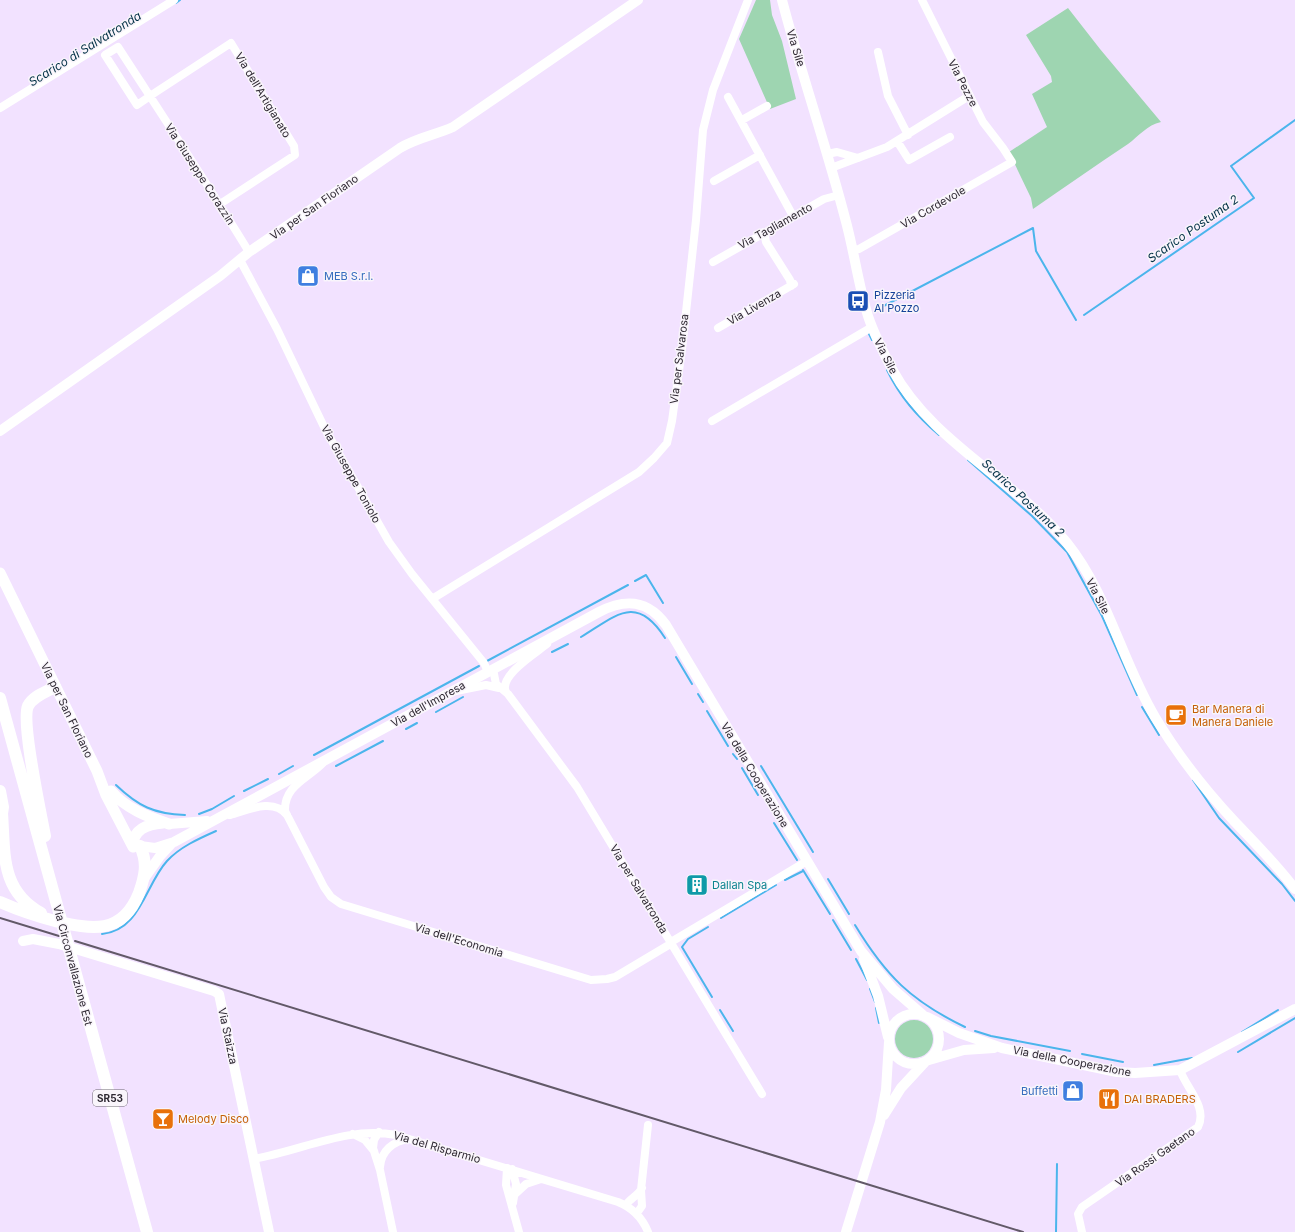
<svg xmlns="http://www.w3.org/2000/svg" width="1295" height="1232" font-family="Inter,sans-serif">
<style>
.green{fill:#9ed5b1}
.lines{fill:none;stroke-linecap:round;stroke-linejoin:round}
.stream{stroke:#4bb5ec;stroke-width:2}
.minor{stroke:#fff;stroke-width:8}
.tertiary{stroke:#fff;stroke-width:10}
.secondary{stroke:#fff;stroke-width:11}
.primary{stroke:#fff;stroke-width:12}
.rail{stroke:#625968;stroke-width:2}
.labels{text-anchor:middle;stroke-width:3;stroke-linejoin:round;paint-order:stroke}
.shield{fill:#f9f5fb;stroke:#6b666e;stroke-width:1}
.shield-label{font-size:10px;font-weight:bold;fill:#2e2832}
.street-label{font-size:11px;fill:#2e2832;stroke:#f9f5fb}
.shop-label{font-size:11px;fill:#366cbe;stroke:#f9f5fb;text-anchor:start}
.transit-label{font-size:11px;fill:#164399;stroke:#f9f5fb;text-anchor:start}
.food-label{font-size:11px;fill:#c56008;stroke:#f9f5fb;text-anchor:start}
.culture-label{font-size:11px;fill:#0d838f;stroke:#f9f5fb;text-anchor:start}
.water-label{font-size:12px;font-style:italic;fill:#002f45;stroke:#f9f5fb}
</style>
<rect width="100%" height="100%" fill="#f2e2ff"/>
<path class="green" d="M 756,0 L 770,0 L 772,15 L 782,41 L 796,99 L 770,109 L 739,39 Z
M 1068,8 L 1100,49 L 1161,122 C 1147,125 1139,136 1128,144 C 1096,165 1065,187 1033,209 L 1031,198 L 1009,152 L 1047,127 L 1032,94 L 1052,82 L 1051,76 L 1026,35 Z
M895 1039a19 19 0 1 1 38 0a19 19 0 1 1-38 0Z"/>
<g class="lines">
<path class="stream" d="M 176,3 L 180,0
M 876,310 L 1033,228 L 1036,251 L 1076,320
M 1084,315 L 1254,198 L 1231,166 L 1295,120
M 869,334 L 872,340
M 887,370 C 900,397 917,416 939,435
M 968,460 L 1032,516 L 1067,552 L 1102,616 L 1137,695
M 635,581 L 646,575 L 663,603
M 581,637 C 616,616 636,593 665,638
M 552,652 L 568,644
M 676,657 L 692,684
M 487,661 L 628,585
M 698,694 L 703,702
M 1142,707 L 1159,735
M 707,711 L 728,746
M 436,712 L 463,697
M 406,729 L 417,723
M 733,754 L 737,759
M 314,755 L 479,666
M 336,766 L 383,741
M 761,766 L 813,852
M 742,768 L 758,795
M 279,774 L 293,766
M 1193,780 L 1219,818 L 1282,884 L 1295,901
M 116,785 C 138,806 154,814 185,815
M 244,791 L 268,779
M 199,814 L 212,809 L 234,796
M 774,823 L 797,860
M 803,870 L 830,914
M 828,879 L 849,914
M 785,880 L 803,871
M 721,918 L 776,885
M 833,920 L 851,950
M 855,925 C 886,976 911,1001 965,1027
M 708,927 L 688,939 L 682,947 L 712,997
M 102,934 C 141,930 145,885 167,861 C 180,847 198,839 216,831
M 856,959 L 867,980
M 870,989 L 875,1002
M 876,1008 L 879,1023
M 720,1010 L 733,1031
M 975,1031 L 991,1036 L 1070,1051
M 1242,1032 L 1278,1010
M 1238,1052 L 1295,1018
M 1082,1054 L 1123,1062
M 1154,1065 L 1192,1058
M 1056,1232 L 1057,1164"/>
<path class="minor" d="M 878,52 L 888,96 L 908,135
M 728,97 L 793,216
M 0,108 L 174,0
M 742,120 L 767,106
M 897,141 L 909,160 L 950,137
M 827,154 L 837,152 L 858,158
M 831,168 L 887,147 L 969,96
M 714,181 L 760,155
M 220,204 L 295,155 L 294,146 L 231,43 L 156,92 L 137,105 L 105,55 L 118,47 C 162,115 207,183 249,252
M 764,232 L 766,242 L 790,280 L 791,286
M 853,250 L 859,249 L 1012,162 L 1003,148 L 983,122 L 922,0
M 240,260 L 277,329 L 325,429 L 389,542 L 412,574 L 484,663 L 488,672
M 713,262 L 824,199 L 839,195
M 718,328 L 794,284
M 712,421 L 872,327
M 432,599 L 639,472 L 654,458 L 667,443 L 672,421 L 682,349 L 696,220 L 703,130 L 713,90 L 748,0
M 493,669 L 496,684 L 508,694 L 577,787 L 762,1094
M 456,691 L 486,685 L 499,688
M 506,692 C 498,676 536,653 547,644
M 322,764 C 307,779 284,786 285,811 L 324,887 L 331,897 L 341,904 L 591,980 L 607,979 L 615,977 L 672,943
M 230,815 C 246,811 273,797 287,815
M 671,942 L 807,861
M 379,1132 L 374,1140 L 373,1148 L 380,1170 L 393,1232
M 353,1134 L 365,1140 L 374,1151
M 253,1159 C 302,1151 346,1126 396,1135 L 618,1202 C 633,1208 642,1217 648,1232
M 380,1167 C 381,1151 393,1141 409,1139
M 507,1168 L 506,1185 L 519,1232
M 512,1169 L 516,1184 L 513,1203
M 514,1195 L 526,1184 L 541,1179
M 626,1205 C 630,1198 638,1196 642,1188
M 637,1213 L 642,1206 L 641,1190 L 648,1125
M 1082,1232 L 1078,1214 L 1082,1207 L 1198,1127 C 1208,1107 1186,1088 1180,1070"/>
<path class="tertiary" d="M 782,0 C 801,73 826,145 845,218 C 854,250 858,284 868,316 C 874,334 883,352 892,369 C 932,443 1015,479 1067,543 C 1108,594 1122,662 1155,717 C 1177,754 1206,791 1235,822 C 1256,844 1277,865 1295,889
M 0,431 L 220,276 L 249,252 L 400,148 C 416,138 435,135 453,127 L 638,0
M 169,824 L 207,821
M 140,846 L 155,848 L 174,842 L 599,612 C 626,598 648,600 666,625 L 861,951 L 893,989 L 923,1015
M 143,880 L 160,856 L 171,844
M 23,941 L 33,939 L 59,944 L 214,991 L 219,994 L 269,1232
M 864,959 L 878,996 L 888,1037
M889 1039a25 25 0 1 1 50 0a25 25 0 1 1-50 0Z
M 927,1017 L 959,1033 L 1002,1048 L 1117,1072 L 1135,1073 L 1180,1070 L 1295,1009
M 929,1060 L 964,1050 L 994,1048
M 884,1115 L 901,1088 L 925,1062
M 846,1232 L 880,1122 L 886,1090 L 889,1042"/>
<path class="secondary" d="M 0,573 L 97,771 L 106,795 L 133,847
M 111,791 C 125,808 148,817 169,824
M 133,847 C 132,829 148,824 163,823"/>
<path class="primary" d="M 0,698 L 147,1232
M 0,791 L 3,807 L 1,820
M 2,813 C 5,853 0,890 41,913
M 45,836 C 41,815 21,721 28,706 C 33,696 46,692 55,687
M 0,902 C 18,910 36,916 55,921 C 91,929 122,936 139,893 C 145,876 148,863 140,846"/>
<path class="rail" d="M 0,918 L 59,936
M 75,941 L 1023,1232"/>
</g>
<defs>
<g id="shop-square" transform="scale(1.15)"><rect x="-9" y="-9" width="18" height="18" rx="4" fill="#3f7fe0" stroke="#f9f5fb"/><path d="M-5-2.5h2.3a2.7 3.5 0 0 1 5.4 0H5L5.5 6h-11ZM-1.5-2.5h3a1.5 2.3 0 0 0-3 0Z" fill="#fff"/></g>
<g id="bus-square" transform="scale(1.15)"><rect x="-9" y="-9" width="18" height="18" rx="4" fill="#1a4fb4" stroke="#f9f5fb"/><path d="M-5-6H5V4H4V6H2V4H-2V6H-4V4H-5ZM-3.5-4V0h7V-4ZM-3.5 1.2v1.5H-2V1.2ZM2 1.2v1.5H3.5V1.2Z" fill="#fff"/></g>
<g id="cafe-square" transform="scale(1.15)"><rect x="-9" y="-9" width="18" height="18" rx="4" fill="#e8710a" stroke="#f9f5fb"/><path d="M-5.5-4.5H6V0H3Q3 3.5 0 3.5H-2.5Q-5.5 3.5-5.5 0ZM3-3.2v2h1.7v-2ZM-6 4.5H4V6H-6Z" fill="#fff"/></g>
<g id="building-square" transform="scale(1.15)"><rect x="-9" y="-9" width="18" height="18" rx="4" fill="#0f9aa8" stroke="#f9f5fb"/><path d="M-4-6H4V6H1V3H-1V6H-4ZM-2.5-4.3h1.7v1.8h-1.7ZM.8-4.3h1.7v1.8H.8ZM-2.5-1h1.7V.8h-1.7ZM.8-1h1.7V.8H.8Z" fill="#fff"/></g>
<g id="restaurant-square" transform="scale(1.15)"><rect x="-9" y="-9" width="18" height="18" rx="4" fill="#e8710a" stroke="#f9f5fb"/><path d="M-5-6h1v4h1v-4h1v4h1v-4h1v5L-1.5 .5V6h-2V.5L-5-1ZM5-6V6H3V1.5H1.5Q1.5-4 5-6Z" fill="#fff"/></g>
<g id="bar-square" transform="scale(1.15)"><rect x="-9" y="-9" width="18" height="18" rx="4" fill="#e8710a" stroke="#f9f5fb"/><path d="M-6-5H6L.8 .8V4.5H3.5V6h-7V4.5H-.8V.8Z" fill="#fff"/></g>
</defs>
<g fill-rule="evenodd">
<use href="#shop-square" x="308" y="276"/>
<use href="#bus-square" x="858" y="301"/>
<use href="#cafe-square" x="1176" y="715"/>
<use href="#building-square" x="697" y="885"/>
<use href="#shop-square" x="1073" y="1091"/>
<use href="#restaurant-square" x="1109" y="1099"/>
<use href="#bar-square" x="163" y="1119"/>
</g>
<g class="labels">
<rect class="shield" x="93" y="1090" width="34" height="16" rx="3"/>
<g class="shield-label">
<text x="110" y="1102">SR53</text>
</g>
<g class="street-label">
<text transform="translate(796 48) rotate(73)" y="4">Via Sile</text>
<text transform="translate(963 83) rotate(63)" y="4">Via Pezze</text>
<text transform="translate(263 95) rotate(59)" y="4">Via dell'Artigianato</text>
<text transform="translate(200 174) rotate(57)" y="4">Via Giuseppe Corazzin</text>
<text transform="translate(314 207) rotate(-35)" y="4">Via per San Floriano</text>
<text transform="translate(933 207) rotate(-30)" y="4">Via Cordevole</text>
<text transform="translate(775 226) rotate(-29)" y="4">Via Tagliamento</text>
<text transform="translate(754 307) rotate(-30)" y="4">Via Livenza</text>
<text transform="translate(886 356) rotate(63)" y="4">Via Sile</text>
<text transform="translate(679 359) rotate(-83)" y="4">Via per Salvarosa</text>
<text transform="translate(351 474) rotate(61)" y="4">Via Giuseppe Toniolo</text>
<text transform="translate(1098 596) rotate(63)" y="4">Via Sile</text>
<text transform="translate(428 704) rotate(-29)" y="4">Via dell'Impresa</text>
<text transform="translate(67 710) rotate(64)" y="4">Via per San Floriano</text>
<text transform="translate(755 775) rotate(59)" y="4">Via della Cooperazione</text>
<text transform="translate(639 889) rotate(59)" y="4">Via per Salvatronda</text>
<text transform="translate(459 940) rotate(17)" y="4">Via dell'Economia</text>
<text transform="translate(73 965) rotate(75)" y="4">Via Circonvallazione Est</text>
<text transform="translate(228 1036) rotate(78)" y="4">Via Staizza</text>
<text transform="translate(1072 1061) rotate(11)" y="4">Via della Cooperazione</text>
<text transform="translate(437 1147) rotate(16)" y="4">Via del Risparmio</text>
<text transform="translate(1155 1157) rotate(-35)" y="4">Via Rossi Gaetano</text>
</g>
<g class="shop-label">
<text x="324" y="280">MEB S.r.l.</text>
<text x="1058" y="1095" text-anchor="end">Buffetti</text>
</g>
<g class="transit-label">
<text x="874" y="299">Pizzeria<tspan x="874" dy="13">Al Pozzo</tspan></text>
</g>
<g class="food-label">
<text x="1192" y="713">Bar Manera di<tspan x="1192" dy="13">Manera Daniele</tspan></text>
<text x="1124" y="1103">DAI BRADERS</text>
<text x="178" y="1123">Melody Disco</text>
</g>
<g class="culture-label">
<text x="712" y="889">Dallan Spa</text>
</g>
<g class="water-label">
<text transform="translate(85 49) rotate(-32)" y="4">Scarico di Salvatronda</text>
<text transform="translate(1193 229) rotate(-35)" y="4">Scarico Postuma 2</text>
<text transform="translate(1023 498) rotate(43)" y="4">Scarico Postuma 2</text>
</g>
</g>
</svg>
